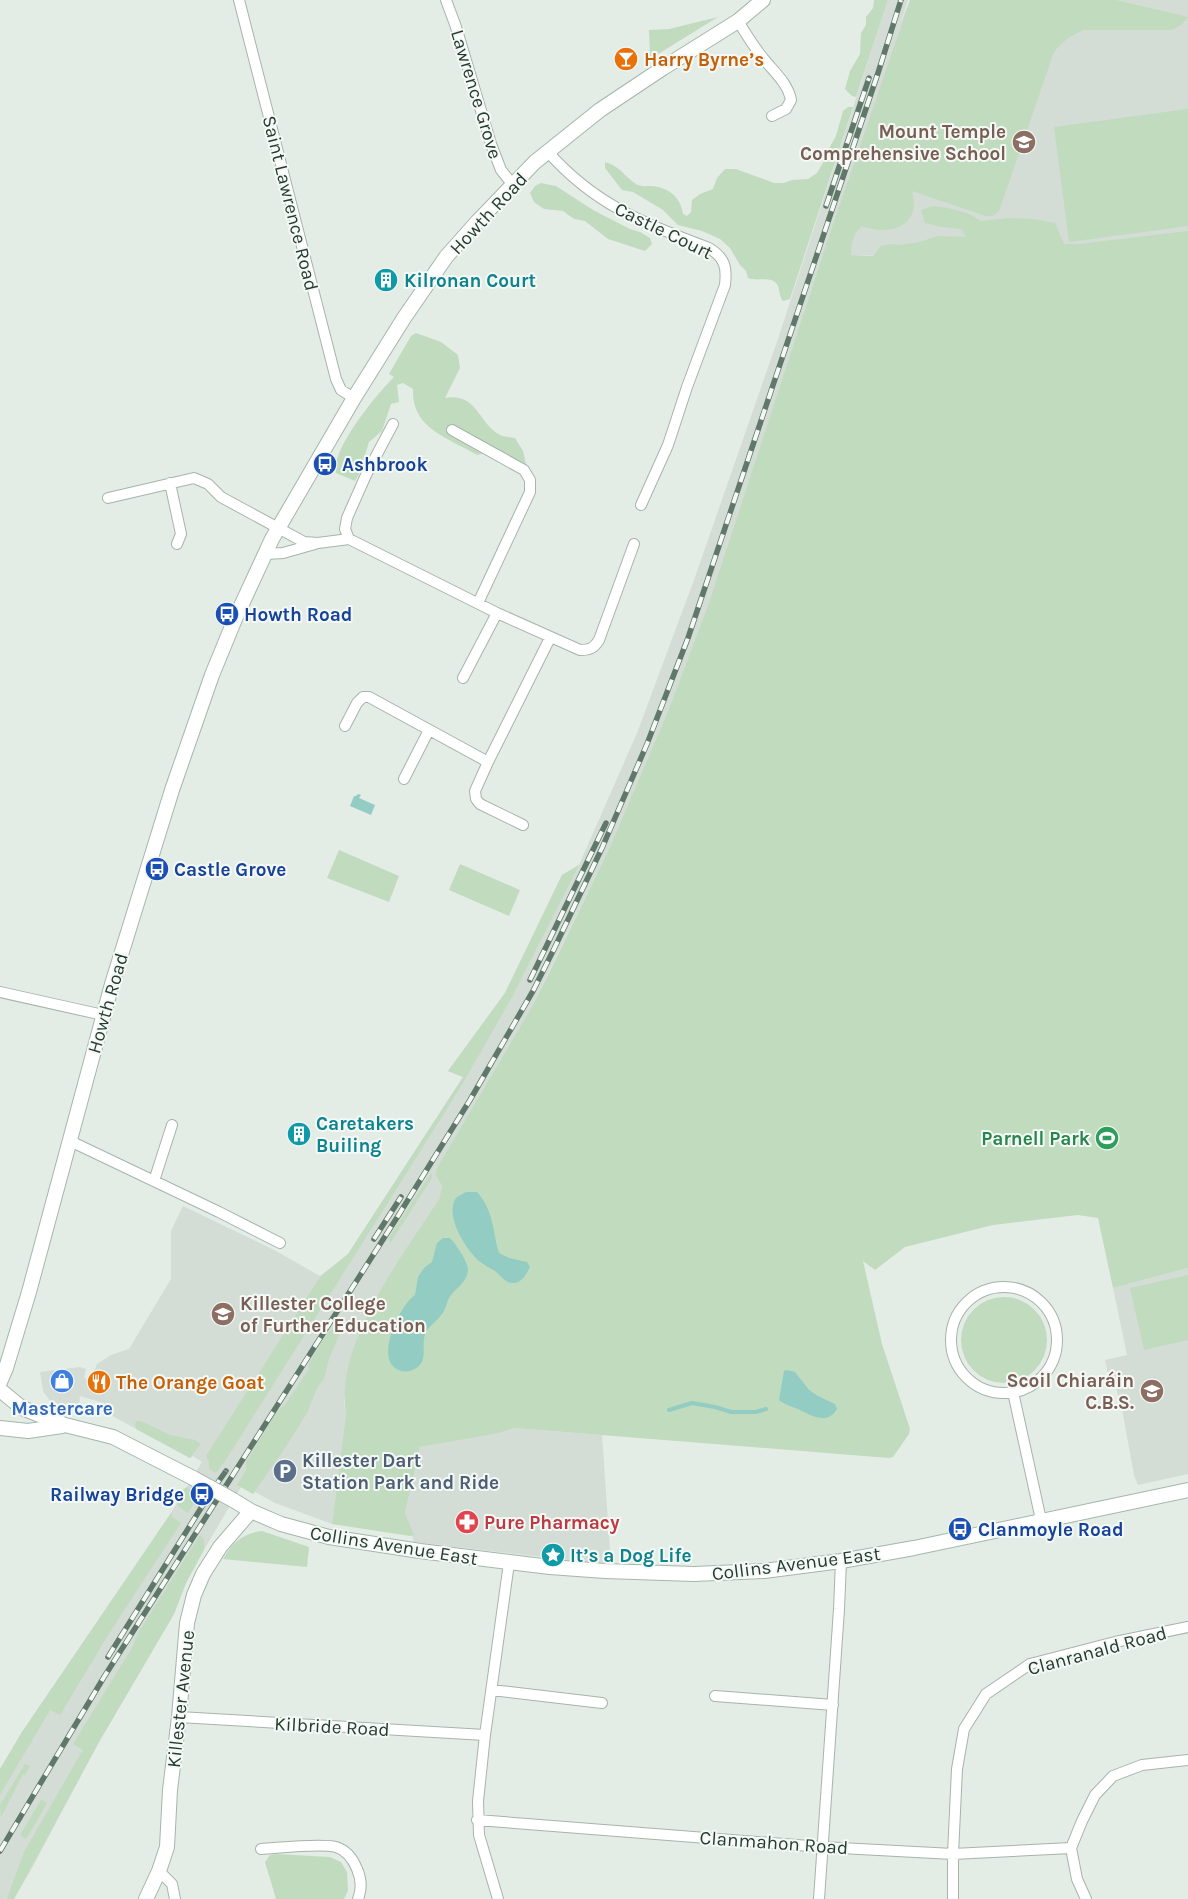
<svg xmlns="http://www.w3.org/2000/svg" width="1188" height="1899" font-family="Karla,sans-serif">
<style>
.built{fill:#d3dcd5}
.green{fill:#c1dbbf}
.water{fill:#92ccc2}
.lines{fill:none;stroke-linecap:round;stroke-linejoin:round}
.stream{stroke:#92ccc2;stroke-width:4}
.street-casing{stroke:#a7b4ab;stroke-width:12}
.secondary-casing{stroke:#a4b7aa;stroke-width:16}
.street{stroke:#fff;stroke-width:10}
.secondary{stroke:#fff;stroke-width:14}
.rail-casing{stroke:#607869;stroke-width:5.5}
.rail{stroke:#f5f9f5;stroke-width:4;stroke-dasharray:11;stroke-linecap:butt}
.secondary-bridge-casing{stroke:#a4b7aa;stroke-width:16;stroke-linecap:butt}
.secondary-bridge{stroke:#fff;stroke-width:14}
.labels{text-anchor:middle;stroke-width:4;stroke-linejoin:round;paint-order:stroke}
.food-label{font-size:19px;font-weight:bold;fill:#c56008;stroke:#f5f9f5;text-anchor:start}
.street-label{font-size:19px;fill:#253c2e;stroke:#f5f9f5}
.education-label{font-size:19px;font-weight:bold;fill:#785e54;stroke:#f5f9f5;text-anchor:end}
.culture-label{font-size:19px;font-weight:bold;fill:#0d838f;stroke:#f5f9f5;text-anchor:start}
.transit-label{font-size:19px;font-weight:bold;fill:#164399;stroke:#f5f9f5;text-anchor:start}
.leisure-label{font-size:19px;font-weight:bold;fill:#27864d;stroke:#f5f9f5;text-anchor:end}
.shop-label{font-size:19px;font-weight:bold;fill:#366cbe;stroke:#f5f9f5}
.service-label{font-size:19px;font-weight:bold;fill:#4e5e75;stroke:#f5f9f5;text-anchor:start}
.health-label{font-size:19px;font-weight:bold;fill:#be3a42;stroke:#f5f9f5;text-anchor:start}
</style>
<rect width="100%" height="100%" fill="#e4ece6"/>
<path class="built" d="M 888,0 L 908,0 L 901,22 L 910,0 L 1188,0 L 1188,246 L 960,258 L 823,254 L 708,605 L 668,711 L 609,849 L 531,1008 L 438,1166 L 435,1174 L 442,1186 L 439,1199 L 378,1295 L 359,1333 L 348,1373 L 344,1402 L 346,1414 L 332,1524 L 275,1503 L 255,1492 L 253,1494 L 241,1487 L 195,1565 L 186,1583 L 174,1614 L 99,1742 L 32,1868 L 14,1899 L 0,1899 L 0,1769 L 22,1732 L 171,1513 L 202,1462 L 193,1456 L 190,1458 L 105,1412 L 102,1408 L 103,1403 L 80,1396 L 78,1413 L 53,1405 L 43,1391 L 40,1372 L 80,1367 L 86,1369 L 84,1378 L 91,1380 L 97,1364 L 111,1355 L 129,1349 L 171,1279 L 171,1231 L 183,1206 L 276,1251 L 320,1276 L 348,1254 L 463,1077 L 448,1071 L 505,993 L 562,875 L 579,865 L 637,733 L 694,580 L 779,336 Z
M 1188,1268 L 1188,1474 L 1138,1485 L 1134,1475 L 1122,1409 L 1112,1373 L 1108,1374 L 1105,1360 L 1127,1355 L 1113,1288 Z
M 514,1428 L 602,1435 L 611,1565 L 414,1542 L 405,1513 L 420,1447 Z"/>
<path class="green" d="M 874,0 L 888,0 L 856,97 L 852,96 L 845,89 L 850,71 L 860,54 L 861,33 L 866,25 L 866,17 L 873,8 Z
M 910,0 L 1116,0 L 1188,17 L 1181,25 L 1172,30 L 1084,30 C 1071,35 1063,41 1054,52 L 999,211 L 993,216 L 986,216 L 912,191 C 913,198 915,204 913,211 C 907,232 879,233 862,226 C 854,232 851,244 851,255 L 873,256 L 881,246 L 890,244 L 899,245 L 920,242 L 937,236 L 966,237 L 961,229 L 942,227 L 925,223 L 921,210 L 933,206 L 948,208 L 967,213 L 981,221 L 1009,218 L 1032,219 L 1055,223 L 1064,244 L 1079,244 L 1188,231 L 1188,1268 L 1113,1288 L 1098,1218 L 1078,1215 L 993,1225 L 905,1247 L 875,1270 L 863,1261 L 882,1344 L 910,1429 L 909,1434 L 893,1457 L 889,1458 L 514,1428 L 498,1433 L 420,1447 L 405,1513 L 414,1535 L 410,1536 L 332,1524 L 346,1414 C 334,1343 403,1256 439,1199 L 442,1186 L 435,1174 L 438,1166 L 531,1008 L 549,973 L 609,849 L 668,711 L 708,605 L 823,254 Z
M 718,17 L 650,59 L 649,30 L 669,29 Z
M 848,107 L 853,107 L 790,299 L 783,301 C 779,296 780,292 778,286 C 773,275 757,282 748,278 L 746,271 L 740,265 L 730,248 L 720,239 L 702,231 L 678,225 L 663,210 L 633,192 L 622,190 L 605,168 L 605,162 C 621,167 623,175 636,184 C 641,187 646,186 651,186 C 668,187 681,197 683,214 L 687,216 L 691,212 L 692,200 L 700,194 L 713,189 L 717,178 L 725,169 L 736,169 L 774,183 L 784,183 L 792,180 L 808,179 L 817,173 L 824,161 L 827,152 L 836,136 L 843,111 Z
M 1188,109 L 1188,226 L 1069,242 L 1054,127 Z
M 541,183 L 556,186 L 593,210 L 630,229 L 640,232 L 650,238 L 652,244 L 645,251 L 608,239 L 585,221 L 574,219 L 563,211 L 544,209 L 534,202 L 530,193 L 535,186 Z
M 416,333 L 441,342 L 458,355 L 460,368 L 445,398 C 477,392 478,423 500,435 C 504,437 511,437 515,438 L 523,451 L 526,464 L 519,463 L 498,450 L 477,455 C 449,438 411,429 413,389 L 403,383 L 397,385 L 399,402 L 391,404 L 382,431 L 369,442 L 359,474 L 355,481 L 336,473 C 331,449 377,394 394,377 L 389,374 L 411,336 Z
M 339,850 L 399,876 L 389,902 L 327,878 Z
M 460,864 L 520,890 L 509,916 L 449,890 Z
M 579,865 L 512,997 L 460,1088 L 227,1458 L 216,1473 L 209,1469 L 209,1462 L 206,1456 L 320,1277 L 348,1254 L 463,1077 L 448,1071 L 505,993 L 562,875 Z
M 431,1173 L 432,1178 L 391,1242 L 388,1239 Z
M 1188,1275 L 1188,1340 L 1144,1350 L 1130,1288 Z
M961 1340a43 43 0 1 1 86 0a43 43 0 1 1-86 0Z
M 343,1318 L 344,1323 L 329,1359 L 324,1379 L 317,1388 L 307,1413 L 285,1448 L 253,1494 L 237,1485 L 246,1470 L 246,1462 L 278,1410 L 285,1405 L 309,1369 L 308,1365 L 325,1336 Z
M 136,1421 L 141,1421 L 170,1435 L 195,1440 L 201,1444 L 190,1458 L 136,1429 L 135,1425 Z
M 187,1487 L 198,1497 L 188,1513 L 178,1506 L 175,1498 L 177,1493 Z
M 171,1513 L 172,1517 L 181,1523 L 110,1632 L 60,1715 L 50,1710 L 0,1795 L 0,1769 L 22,1732 Z
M 262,1531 L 309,1547 L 307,1567 L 223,1559 C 232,1543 243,1533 262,1531 Z
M 200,1535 L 204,1540 L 204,1550 L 186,1583 L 174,1614 L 99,1742 L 14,1899 L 7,1899 L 24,1852 L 83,1750 L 73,1744 L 133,1646 L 138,1633 Z
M 25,1764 L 30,1766 L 25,1775 L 23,1774 L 1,1817 L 0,1805 Z
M 41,1800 L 47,1803 L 26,1839 L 20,1835 Z
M 276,1854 L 330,1857 L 341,1862 L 347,1872 L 348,1891 L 344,1899 L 276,1899 L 265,1862 L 270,1855 Z"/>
<path class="water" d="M 358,794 L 361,795 L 359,798 L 375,805 L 371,815 L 350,806 L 354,796 L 356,796 Z
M 466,1192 L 477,1192 C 494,1211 492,1230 499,1253 L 509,1258 L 527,1262 L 530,1267 C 526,1274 523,1282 514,1283 C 506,1284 501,1276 495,1271 C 490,1268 484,1265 479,1261 C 466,1249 444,1216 456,1198 C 458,1196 463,1194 466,1192 Z
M 443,1238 L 450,1238 C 456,1244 468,1262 468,1270 C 467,1283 455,1288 449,1298 C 446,1304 446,1310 441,1315 C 437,1321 430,1325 426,1332 C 419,1345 432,1364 410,1371 C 405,1372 399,1371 395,1368 C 376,1354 401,1304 415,1295 L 418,1277 L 424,1268 L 432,1262 L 437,1243 Z
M 786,1370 L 795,1372 L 809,1390 L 818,1396 L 835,1404 L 837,1409 C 827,1426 811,1415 798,1409 C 791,1406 785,1405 779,1400 L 784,1371 Z"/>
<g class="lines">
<path class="stream" d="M 669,1410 L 692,1403 L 715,1407 L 731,1412 L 756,1412 L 766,1409"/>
<g class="street-casing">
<path id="street" d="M 239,0 L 336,379 L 341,390 L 354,398
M 446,0 L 456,27 L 491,144 L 501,170 L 513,185
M 738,21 C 746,34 753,46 763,58 C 773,71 788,83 791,100 L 786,109 L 772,116
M 548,152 C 596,206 644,223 709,248 C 725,258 727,267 725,285 L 687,387 L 668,445 L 641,505
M 452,430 L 524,470 L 530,480 L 530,492 L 478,603
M 170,483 L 181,534 L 177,544
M 108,498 L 194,478 L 208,484 L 221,497 L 304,542 L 318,543 L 349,539 L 497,613 L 580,650 C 590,650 594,648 599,640 L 634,544
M 349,539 L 345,529 L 347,518 L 366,475 L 393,424
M 266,554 L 283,553 L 315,544
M 463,678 L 497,613
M 345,726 L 357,703 L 363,697 L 369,697 L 488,762
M 404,779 L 429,730
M 523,825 L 480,804 L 476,799 L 475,791 L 488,762 L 550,638
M 0,992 L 103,1015
M 70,1141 L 219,1212 L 280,1243
M 154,1181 L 172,1125
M951 1340a53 53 0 1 1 106 0a53 53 0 1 1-106 0Z
M 1013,1392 L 1041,1520
M 492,1690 L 602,1703
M 715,1696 L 833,1705
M 179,1717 L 485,1735
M 477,1820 L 822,1847 L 953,1854 L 1071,1848
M 261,1849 C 279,1848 320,1843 336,1847 C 346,1850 353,1859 357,1869 C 361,1878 362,1889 358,1899
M 159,1871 L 172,1884 L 175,1899
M 498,1899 L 479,1835 L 478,1801 L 485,1735 L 509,1563
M 819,1899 L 839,1609 L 841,1561
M 953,1899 L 953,1854 L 957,1769 L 964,1729 L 986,1694 L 1030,1664 L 1115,1642 L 1188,1627
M 1086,1899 L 1077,1879 L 1071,1848 L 1082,1821 L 1095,1795 L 1113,1776 L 1142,1765 L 1188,1760"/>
</g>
<g class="secondary-casing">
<path id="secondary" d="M 0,1382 L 6,1368 L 29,1292 L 112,984 L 172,790 L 212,675 L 235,619 L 272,539 L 354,398 L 404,318 L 446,257 L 478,221 L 535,162 L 600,110 L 663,68 L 738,21 L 763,0
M 0,1390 L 22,1408 L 65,1425 L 113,1437 L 193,1478
M 0,1428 L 28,1431 L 62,1426
M 233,1500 L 251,1511 L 281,1524 L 329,1537 L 420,1551 L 550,1567 L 605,1571 L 694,1574 L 764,1571 L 841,1561 L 914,1548 L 1188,1490
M 146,1899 L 159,1871 L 167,1847 L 170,1790 L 179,1717 L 187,1623 L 194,1595 L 203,1574 L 220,1547 L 251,1511"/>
</g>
<use href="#street" class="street"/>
<use href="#secondary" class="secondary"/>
<g class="rail-casing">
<path id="rail" d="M 826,206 L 869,78
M 530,980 L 606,823
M 374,1239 L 401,1197
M 108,1657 L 211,1492 L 226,1471
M 0,1851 L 104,1677 L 398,1216 L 470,1100 L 533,991 L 554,949 L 602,848 L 647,744 L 688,638 L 878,73 L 901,0"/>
</g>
<use href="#rail" class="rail"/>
<g class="secondary-bridge-casing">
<path id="secondary-bridge" d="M 193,1478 L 233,1500"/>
</g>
<use href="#secondary-bridge" class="secondary-bridge"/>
</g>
<defs>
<g id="bar-disc" transform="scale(1.25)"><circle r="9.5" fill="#e8710a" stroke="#f5f9f5"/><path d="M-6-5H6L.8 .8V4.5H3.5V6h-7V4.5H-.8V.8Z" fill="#fff"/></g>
<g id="school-disc" transform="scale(1.25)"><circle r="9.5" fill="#8d6e63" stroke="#f5f9f5"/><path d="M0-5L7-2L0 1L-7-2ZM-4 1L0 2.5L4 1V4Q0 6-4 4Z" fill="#fff"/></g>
<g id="building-disc" transform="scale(1.25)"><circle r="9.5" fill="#0f9aa8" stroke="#f5f9f5"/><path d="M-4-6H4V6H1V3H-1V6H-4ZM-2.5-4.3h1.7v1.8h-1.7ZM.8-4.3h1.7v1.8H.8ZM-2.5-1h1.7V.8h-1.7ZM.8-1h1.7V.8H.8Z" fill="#fff"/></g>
<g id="bus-disc" transform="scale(1.25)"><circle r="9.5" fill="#1a4fb4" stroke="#f5f9f5"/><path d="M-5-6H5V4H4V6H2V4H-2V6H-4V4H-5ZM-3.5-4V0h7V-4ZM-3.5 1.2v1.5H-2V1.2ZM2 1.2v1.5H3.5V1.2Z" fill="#fff"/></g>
<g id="stadium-disc" transform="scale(1.25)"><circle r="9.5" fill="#2e9e5b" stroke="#f5f9f5"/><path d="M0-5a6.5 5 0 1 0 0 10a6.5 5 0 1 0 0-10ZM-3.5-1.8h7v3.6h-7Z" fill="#fff"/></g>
<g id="university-disc" transform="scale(1.25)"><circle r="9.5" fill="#8d6e63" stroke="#f5f9f5"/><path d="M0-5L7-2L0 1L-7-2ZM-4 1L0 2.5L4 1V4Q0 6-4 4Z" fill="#fff"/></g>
<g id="shop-disc" transform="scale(1.25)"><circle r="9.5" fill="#3f7fe0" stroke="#f5f9f5"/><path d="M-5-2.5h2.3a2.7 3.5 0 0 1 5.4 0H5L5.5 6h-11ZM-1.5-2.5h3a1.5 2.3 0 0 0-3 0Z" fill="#fff"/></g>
<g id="restaurant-disc" transform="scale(1.25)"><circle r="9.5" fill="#e8710a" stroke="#f5f9f5"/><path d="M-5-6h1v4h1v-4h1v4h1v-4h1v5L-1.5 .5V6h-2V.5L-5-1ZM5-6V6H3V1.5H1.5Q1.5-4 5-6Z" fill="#fff"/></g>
<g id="parking-disc" transform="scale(1.25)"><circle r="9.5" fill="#5c6f8a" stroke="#f5f9f5"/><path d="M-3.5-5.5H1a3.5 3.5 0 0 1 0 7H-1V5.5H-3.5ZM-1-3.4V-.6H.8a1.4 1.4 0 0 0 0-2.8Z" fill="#fff"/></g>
<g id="pharmacy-disc" transform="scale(1.25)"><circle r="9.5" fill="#e0444e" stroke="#f5f9f5"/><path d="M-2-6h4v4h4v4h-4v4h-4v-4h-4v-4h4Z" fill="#fff"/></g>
<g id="sight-disc" transform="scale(1.25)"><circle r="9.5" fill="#0f9aa8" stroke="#f5f9f5"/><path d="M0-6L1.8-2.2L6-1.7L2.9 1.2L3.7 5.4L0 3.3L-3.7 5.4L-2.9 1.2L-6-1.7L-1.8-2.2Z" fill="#fff"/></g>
</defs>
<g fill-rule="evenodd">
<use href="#bar-disc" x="626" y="59"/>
<use href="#school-disc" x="1024" y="142"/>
<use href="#building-disc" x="386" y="280"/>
<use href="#bus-disc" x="325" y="464"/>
<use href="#bus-disc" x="227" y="614"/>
<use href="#bus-disc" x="157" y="869"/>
<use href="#building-disc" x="299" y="1134"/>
<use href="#stadium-disc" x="1107" y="1138"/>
<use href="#university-disc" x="223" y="1314"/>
<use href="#shop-disc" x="62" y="1381"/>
<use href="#restaurant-disc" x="99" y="1382"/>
<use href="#school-disc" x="1152" y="1391"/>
<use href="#parking-disc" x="285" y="1471"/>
<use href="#bus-disc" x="202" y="1494"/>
<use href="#pharmacy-disc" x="467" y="1522"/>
<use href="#bus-disc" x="960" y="1529"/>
<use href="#sight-disc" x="553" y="1555"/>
</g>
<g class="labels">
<g class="food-label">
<text x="644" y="66">Harry Byrne’s</text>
<text x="116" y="1389">The Orange Goat</text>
</g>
<g class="street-label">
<text transform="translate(477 94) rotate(73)" y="7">Lawrence Grove</text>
<text transform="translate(291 203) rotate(76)" y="7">Saint Lawrence Road</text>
<text transform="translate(488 213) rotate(-47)" y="7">Howth Road</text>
<text transform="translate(664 230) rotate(26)" y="7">Castle Court</text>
<text transform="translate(107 1003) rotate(-74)" y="7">Howth Road</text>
<text transform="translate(394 1545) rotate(9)" y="7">Collins Avenue East</text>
<text transform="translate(796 1563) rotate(-7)" y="7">Collins Avenue East</text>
<text transform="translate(1097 1650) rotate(-15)" y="7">Clanranald Road</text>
<text transform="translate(180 1699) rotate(-84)" y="7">Killester Avenue</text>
<text transform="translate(332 1726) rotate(3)" y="7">Kilbride Road</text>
<text transform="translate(774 1842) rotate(4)" y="7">Clanmahon Road</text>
</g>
<g class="education-label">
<text x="1006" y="138">Mount Temple<tspan x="1006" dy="22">Comprehensive School</tspan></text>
<text x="240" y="1310" text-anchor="start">Killester College<tspan x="240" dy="22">of Further Education</tspan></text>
<text x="1134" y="1387">Scoil Chiaráin<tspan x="1134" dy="22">C.B.S.</tspan></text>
</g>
<g class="culture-label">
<text x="404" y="287">Kilronan Court</text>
<text x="316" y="1130">Caretakers<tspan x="316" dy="22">Builing</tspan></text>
<text x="570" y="1562">It’s a Dog Life</text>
</g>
<g class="transit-label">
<text x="342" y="471">Ashbrook</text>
<text x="244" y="621">Howth Road</text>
<text x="174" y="876">Castle Grove</text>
<text x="184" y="1501" text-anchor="end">Railway Bridge</text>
<text x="978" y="1536">Clanmoyle Road</text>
</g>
<g class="leisure-label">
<text x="1090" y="1145">Parnell Park</text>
</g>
<g class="shop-label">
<text x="62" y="1415">Mastercare</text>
</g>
<g class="service-label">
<text x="302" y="1467">Killester Dart<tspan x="302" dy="22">Station Park and Ride</tspan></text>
</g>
<g class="health-label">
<text x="484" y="1529">Pure Pharmacy</text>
</g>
</g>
</svg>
